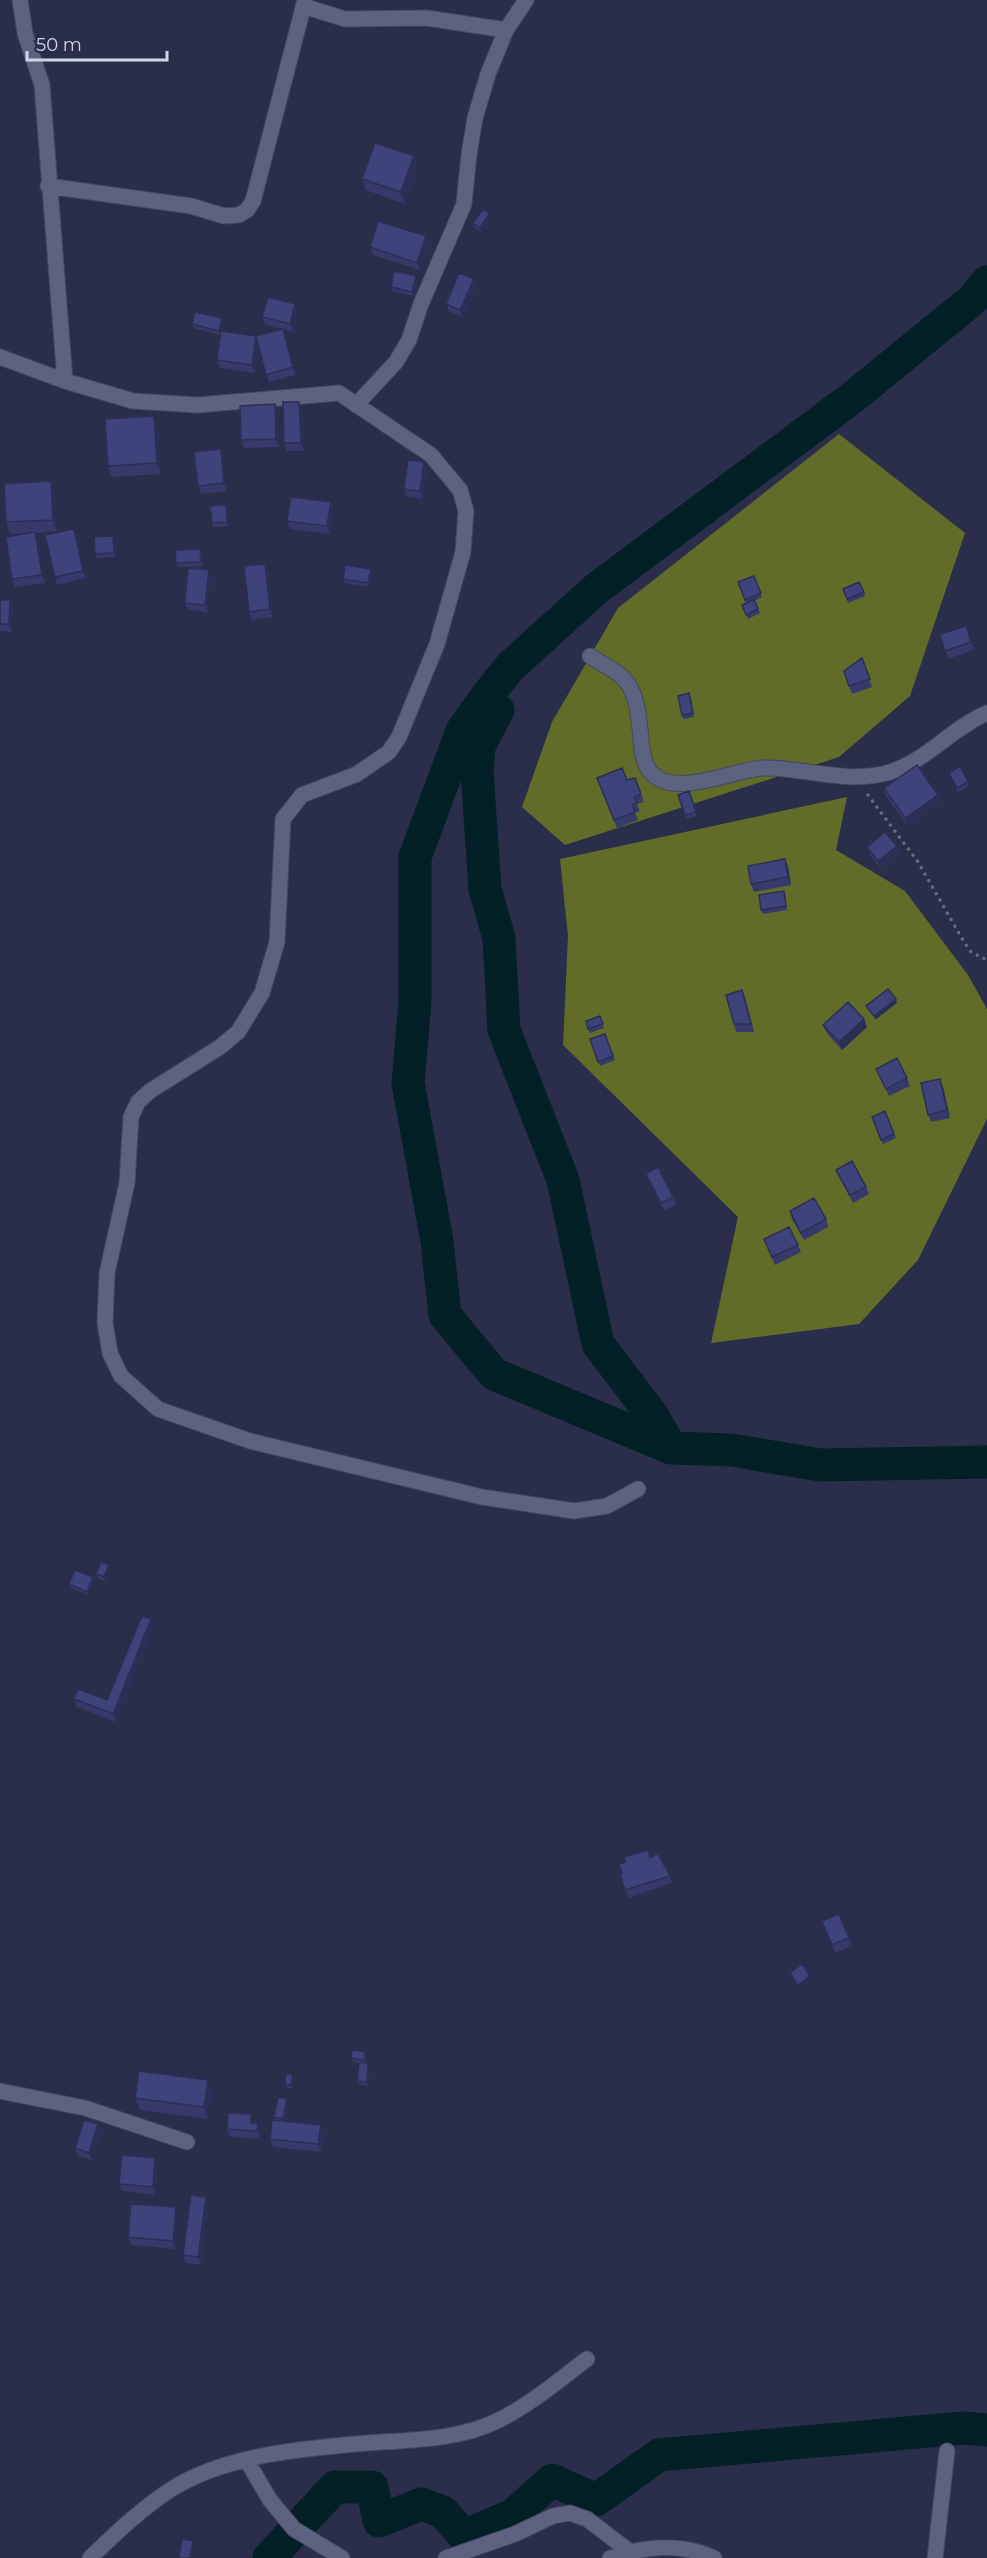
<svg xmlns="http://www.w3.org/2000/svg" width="987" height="2558" font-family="Montserrat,sans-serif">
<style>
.forest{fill:#616c28}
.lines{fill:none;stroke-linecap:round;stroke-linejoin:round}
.river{stroke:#032027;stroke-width:33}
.minor-casing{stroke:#45485f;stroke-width:17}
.path{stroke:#696c85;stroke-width:3;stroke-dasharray:3 4.5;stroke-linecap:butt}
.minor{stroke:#5e6281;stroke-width:15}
.wall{fill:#353a6a}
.shaded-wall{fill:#2b2f56}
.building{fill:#3e437b;stroke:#2b2f56;stroke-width:1.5}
</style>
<rect width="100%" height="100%" fill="#2b2e4a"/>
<path class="forest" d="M 839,434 L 965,533 L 910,696 L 839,757 L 565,845 L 522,807 L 552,722 L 618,608 Z
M 847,797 L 836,850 L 905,891 L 968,975 L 987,1009 L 987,1119 L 918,1260 L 859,1324 L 711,1343 L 738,1217 L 563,1045 L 568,936 L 560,859 Z"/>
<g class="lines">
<path class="river" d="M 987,282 L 972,300 L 853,397 L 596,589 L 510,667 L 486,697 L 462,731 L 415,857 L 415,1002 L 408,1083 L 437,1241 L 445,1315 L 494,1374 L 671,1448 L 731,1450 L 820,1465 L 987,1462
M 498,710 L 479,746 L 477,772 L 485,889 L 499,938 L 504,1030 L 563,1180 L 598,1344 L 652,1415 L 671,1448
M 269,2558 L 335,2487 L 372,2487 L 379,2521 L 421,2504 L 443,2512 L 464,2536 L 513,2515 L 552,2480 L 596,2500 L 659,2455 L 963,2428 L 987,2430"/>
<g class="minor-casing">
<path id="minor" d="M 20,0 L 25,33 L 42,85 L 65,381
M 303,6 L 345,19 L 427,18 L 506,30
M 48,186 L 191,206 L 224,216 L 239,215 L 247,210 L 253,201 L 305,0
M 0,357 L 65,381 L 133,401 L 198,405 L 339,393 L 431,455 L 460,490 L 466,511 L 463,552 L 437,644 L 399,737 L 389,752 L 357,774 L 302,795 L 283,819 L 277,942 L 262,993 L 238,1032 L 220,1047 L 150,1091 L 138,1102 L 131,1117 L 127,1183 L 107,1273 L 105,1323 L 110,1353 L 121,1376 L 158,1409 L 250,1441 L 482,1497 L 574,1511 L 607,1506 L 638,1489
M 356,405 L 396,362 L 409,340 L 421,304 L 464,204 L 469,155 L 475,118 L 488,74 L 506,30 L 526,0
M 590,656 C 600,663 612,668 621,676 C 638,690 639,719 641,740 C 642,750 643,762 649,770 C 670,801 735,769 763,768 C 804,767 848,785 890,772 C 926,761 952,728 987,713
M 0,2091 L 85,2108 L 187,2142
M 247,2461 L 270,2500 L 294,2529 L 342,2558
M 90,2558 C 115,2534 141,2509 170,2490 C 224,2455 305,2448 368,2443 C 411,2440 458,2440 497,2421 C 530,2405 559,2380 587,2359
M 446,2558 L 515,2534 L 553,2516 L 570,2513 L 587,2519 L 629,2551
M 610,2558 C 645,2546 680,2542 714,2558
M 935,2558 L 947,2451"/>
</g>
<path class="path" d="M 867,794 L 918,862 L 964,942 L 971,952 L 987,960"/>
<use href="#minor" class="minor"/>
</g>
<path class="wall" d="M 414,156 L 418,168 L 405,204 L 366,190 L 362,179 Z
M 491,217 L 481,232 L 474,227 L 473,223 Z
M 426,236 L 429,244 L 420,270 L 373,255 L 370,247 Z
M 416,276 L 417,280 L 414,296 L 392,291 L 391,287 Z
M 474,279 L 477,287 L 463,318 L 449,311 L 446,304 Z
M 298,312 L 293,332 L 283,329 L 296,375 L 269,382 L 259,346 L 255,373 L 220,368 L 217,360 L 220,335 L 193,328 L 192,324 L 223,322 L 221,331 L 256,336 L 283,329 L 265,325 L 262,317 Z
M 299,402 L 302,410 L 304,451 L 287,451 L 284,443 Z
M 277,412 L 279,447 L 244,448 L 241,440 Z
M 158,428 L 161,474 L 112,477 L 108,466 Z
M 223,457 L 227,491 L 201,494 L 198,486 Z
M 427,470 L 423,499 L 407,497 L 404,489 Z
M 51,481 L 55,493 L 57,531 L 36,533 L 38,540 L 45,583 L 15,587 L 12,579 L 31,533 L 10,534 L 6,522 Z
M 331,502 L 334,510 L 330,534 L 290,529 L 287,521 Z
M 226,505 L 227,509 L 228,526 L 213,527 L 212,523 Z
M 74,529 L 77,537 L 86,578 L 57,585 L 55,577 Z
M 115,540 L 116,557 L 97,558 L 95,554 Z
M 200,549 L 202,553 L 203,566 L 177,567 L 176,563 Z
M 265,564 L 268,571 L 273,617 L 252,620 L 249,612 Z
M 372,573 L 369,587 L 344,583 L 343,579 Z
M 754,576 L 762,597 L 754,601 L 760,613 L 748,619 L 742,605 L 746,603 L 738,582 Z
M 211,578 L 208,612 L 188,610 L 185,603 Z
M 843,589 L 864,592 L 865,596 L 848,603 Z
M 0,600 L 10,600 L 13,608 L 12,632 L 0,631 Z
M 966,626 L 974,650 L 948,659 L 940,634 Z
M 862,658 L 872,687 L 852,694 L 844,671 Z
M 691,697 L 694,717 L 683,719 L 682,715 Z
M 949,773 L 968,782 L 969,786 L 958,792 Z
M 597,778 L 627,780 L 635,778 L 644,802 L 637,804 L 640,811 L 635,813 L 638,820 L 617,828 Z
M 884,788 L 941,803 L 908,826 L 886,796 Z
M 689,791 L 697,816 L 686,819 L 678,795 Z
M 897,846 L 900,854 L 881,869 L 870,855 L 867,847 Z
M 785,859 L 788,867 L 791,885 L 754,892 L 751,884 Z
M 785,895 L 787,910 L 763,914 L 761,910 Z
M 745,998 L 754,1032 L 736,1032 L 734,1024 Z
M 600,1016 L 604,1028 L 590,1033 L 588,1029 Z
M 823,1025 L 867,1027 L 842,1050 L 826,1032 Z
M 605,1034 L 615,1060 L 600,1066 L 590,1039 Z
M 876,1069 L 907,1078 L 910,1086 L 889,1096 Z
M 943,1087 L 950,1118 L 931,1122 L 928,1115 Z
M 885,1111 L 896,1138 L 883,1144 L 872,1117 Z
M 836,1170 L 866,1187 L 869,1194 L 853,1203 L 839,1177 Z
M 646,1174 L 673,1197 L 676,1205 L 664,1211 L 649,1182 Z
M 790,1211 L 826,1219 L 828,1227 L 804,1240 L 792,1219 Z
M 764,1239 L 798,1245 L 801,1252 L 775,1265 Z
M 111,1569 L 106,1581 L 98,1578 L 96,1574 Z
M 95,1581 L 89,1595 L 71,1588 L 69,1584 Z
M 154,1627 L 116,1722 L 77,1707 L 74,1699 L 107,1700 Z
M 650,1857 L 670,1876 L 672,1883 L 628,1898 L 620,1874 L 622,1874 L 626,1862 Z
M 822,1921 L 849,1938 L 852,1946 L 835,1953 Z
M 365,2052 L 366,2055 L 366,2063 L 368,2063 L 370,2067 L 369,2086 L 359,2085 L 357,2081 L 359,2063 L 353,2062 L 351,2058 Z
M 294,2079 L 293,2089 L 287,2088 L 285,2084 Z
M 208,2080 L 212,2092 L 208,2119 L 140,2110 L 135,2098 Z
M 289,2103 L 285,2121 L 324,2133 L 321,2152 L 273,2147 L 270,2139 L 275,2120 L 274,2117 Z
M 254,2123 L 258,2123 L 261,2131 L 260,2139 L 230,2137 L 227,2129 Z
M 101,2132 L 92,2160 L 78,2156 L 75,2148 Z
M 158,2166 L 155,2195 L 122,2191 L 119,2184 Z
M 206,2197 L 209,2204 L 201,2265 L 186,2263 L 183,2255 Z
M 176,2207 L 178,2215 L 175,2249 L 131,2245 L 128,2237 Z"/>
<path class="shaded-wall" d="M 414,156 L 418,168 L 405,204 L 401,192 Z
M 490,213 L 491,217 L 481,232 L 480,228 Z
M 426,236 L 429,244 L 420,270 L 417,263 Z
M 416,276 L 417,280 L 414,296 L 412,292 Z
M 474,279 L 477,287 L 463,318 L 460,310 Z
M 295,304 L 298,312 L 293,332 L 290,324 Z
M 222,318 L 223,322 L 220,335 L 219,331 Z
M 283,329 L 286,337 L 296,375 L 293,367 Z
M 256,336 L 259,344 L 255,373 L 252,365 Z
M 299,402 L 302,410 L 304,451 L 301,443 Z
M 275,404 L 277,412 L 279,447 L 276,439 Z
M 154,416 L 158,428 L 161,474 L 157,463 Z
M 221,449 L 223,457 L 227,491 L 224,483 Z
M 424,462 L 427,470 L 423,499 L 420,491 Z
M 51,481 L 55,493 L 57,531 L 53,520 Z
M 331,502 L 334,510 L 330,534 L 327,526 Z
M 226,505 L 227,509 L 228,526 L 227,522 Z
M 74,529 L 77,537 L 86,578 L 83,571 Z
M 35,532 L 38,540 L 45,583 L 42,575 Z
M 113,536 L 115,540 L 116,557 L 114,553 Z
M 265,564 L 268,571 L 273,617 L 270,609 Z
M 371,569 L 372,573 L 369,587 L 368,583 Z
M 209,570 L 211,578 L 208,612 L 205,605 Z
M 10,600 L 13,608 L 12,632 L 9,624 Z
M 938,795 L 941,803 L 908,826 L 905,818 Z
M 897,846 L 900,854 L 881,869 L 878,861 Z
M 785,859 L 788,867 L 791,885 L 788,877 Z
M 742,990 L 745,998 L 754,1032 L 751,1024 Z
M 896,999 L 897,1003 L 875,1020 L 874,1016 Z
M 864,1019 L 867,1027 L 842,1050 L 839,1042 Z
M 940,1079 L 943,1087 L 950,1118 L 947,1110 Z
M 109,1565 L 111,1569 L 106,1581 L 104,1577 Z
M 93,1577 L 95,1581 L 89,1595 L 87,1592 Z
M 151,1619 L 154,1627 L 116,1722 L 113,1714 Z
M 810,1976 L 812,1980 L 800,1989 L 798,1985 Z
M 368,2063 L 370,2067 L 369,2086 L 367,2082 Z
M 293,2075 L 294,2079 L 293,2089 L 291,2085 Z
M 208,2080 L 212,2092 L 208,2119 L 204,2107 Z
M 287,2099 L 289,2103 L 285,2123 L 283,2119 Z
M 258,2123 L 261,2131 L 260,2139 L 257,2131 Z
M 98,2124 L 101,2132 L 92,2160 L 89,2153 Z
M 321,2125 L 324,2133 L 321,2152 L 318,2144 Z
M 155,2158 L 158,2166 L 155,2195 L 153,2187 Z
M 206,2197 L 209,2204 L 201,2265 L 198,2257 Z
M 176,2207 L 178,2215 L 175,2249 L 173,2241 Z
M 193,2541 L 194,2545 L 192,2558 L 190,2558 Z"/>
<path class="building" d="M 375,143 L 414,156 L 401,192 L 362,179 Z
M 483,209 L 490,213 L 480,228 L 473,223 Z
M 378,221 L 426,236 L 417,263 L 370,247 Z
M 394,271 L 416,276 L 412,292 L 391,287 Z
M 459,273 L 474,279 L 460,310 L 446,304 Z
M 268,297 L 295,304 L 290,324 L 262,317 Z
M 195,312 L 222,318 L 219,331 L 192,324 Z
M 283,329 L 293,367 L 266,375 L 256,336 Z
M 221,331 L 256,336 L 252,365 L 217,360 Z
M 283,402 L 299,402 L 301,443 L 284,443 Z
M 275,404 L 276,439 L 241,440 L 240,406 Z
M 154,416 L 157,463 L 108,466 L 105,419 Z
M 221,449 L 224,483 L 198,486 L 194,452 Z
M 408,460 L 424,462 L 420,491 L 404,489 Z
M 51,481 L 53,520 L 6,522 L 4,484 Z
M 291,497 L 331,502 L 327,526 L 287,521 Z
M 226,505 L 227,522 L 212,523 L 210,506 Z
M 74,529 L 83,571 L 55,577 L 45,535 Z
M 35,532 L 42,575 L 12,579 L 6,537 Z
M 113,536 L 114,553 L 95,554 L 94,537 Z
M 200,549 L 201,562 L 176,563 L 175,550 Z
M 265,564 L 270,609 L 249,612 L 244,566 Z
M 345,565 L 371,569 L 368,583 L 343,579 Z
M 188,568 L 209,570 L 205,605 L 185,603 Z
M 754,576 L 761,593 L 745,600 L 738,582 Z
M 859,582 L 864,592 L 847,599 L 843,589 Z
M 754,599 L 758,609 L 746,615 L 742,605 Z
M 0,600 L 10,600 L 9,624 L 0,624 Z
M 966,626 L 971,642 L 945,651 L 940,634 Z
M 862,658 L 870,679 L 849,686 L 844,671 Z
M 689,693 L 693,713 L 682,715 L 678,696 Z
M 917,765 L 938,795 L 905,818 L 884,788 Z
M 960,766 L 968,782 L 957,788 L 949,773 Z
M 622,768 L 627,780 L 635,778 L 641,794 L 634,797 L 637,803 L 632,805 L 635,812 L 614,820 L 597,778 Z
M 689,791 L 696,812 L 685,815 L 678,795 Z
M 885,832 L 897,846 L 878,861 L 867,847 Z
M 785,859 L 788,877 L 751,884 L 748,866 Z
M 784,891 L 786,906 L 761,910 L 759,895 Z
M 888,989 L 896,999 L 874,1016 L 866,1006 Z
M 742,990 L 751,1024 L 734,1024 L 726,995 Z
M 848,1002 L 864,1019 L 839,1042 L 823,1025 Z
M 600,1016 L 603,1024 L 588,1029 L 586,1021 Z
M 605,1034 L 613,1056 L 598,1062 L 590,1039 Z
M 897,1058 L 907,1078 L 886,1089 L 876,1069 Z
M 940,1079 L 947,1110 L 928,1115 L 921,1083 Z
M 885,1111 L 894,1134 L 881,1140 L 872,1117 Z
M 852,1161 L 866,1187 L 850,1195 L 836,1170 Z
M 658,1167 L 673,1197 L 661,1203 L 646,1174 Z
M 814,1198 L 826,1219 L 801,1233 L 790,1211 Z
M 789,1227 L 798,1245 L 772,1257 L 764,1239 Z
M 101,1562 L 109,1565 L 104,1577 L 96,1574 Z
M 75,1570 L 93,1577 L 87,1592 L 69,1584 Z
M 142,1616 L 151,1619 L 113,1714 L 74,1699 L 78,1689 L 107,1700 Z
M 648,1850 L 650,1857 L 658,1854 L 670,1876 L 625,1890 L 620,1874 L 622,1874 L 619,1864 L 626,1862 L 624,1857 Z
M 839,1914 L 849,1938 L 832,1945 L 822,1921 Z
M 802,1964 L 810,1976 L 798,1985 L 790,1973 Z
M 352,2050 L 365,2052 L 364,2060 L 351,2058 Z
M 359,2063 L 368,2063 L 367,2082 L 357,2081 Z
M 139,2071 L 208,2080 L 204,2107 L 135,2098 Z
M 286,2074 L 293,2075 L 291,2085 L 285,2084 Z
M 278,2097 L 287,2099 L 283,2119 L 274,2117 Z
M 228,2113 L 251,2114 L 251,2123 L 258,2123 L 257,2131 L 227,2129 Z
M 84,2120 L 98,2124 L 89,2153 L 75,2148 Z
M 272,2120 L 321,2125 L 318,2144 L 270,2139 Z
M 122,2155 L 155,2158 L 153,2187 L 119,2184 Z
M 191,2195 L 206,2197 L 198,2257 L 183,2255 Z
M 131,2204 L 176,2207 L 173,2241 L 128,2237 Z
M 182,2539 L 193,2541 L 190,2558 L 179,2558 Z"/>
<path d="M27 51v9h140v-9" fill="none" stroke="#d2d5e7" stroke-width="3"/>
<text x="36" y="51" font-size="18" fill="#d2d5e7" stroke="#2b2e4a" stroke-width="4.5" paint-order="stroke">50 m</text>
</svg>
